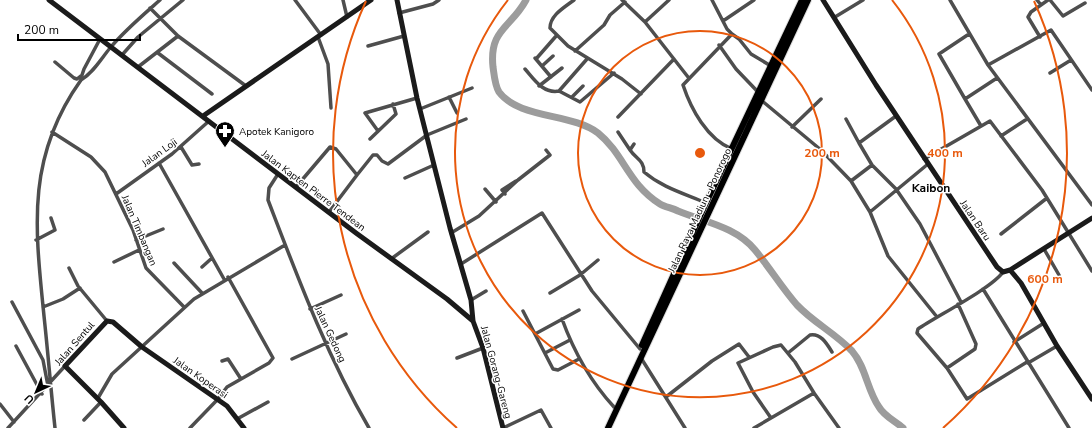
<svg xmlns="http://www.w3.org/2000/svg" width="1092" height="428" font-family="'Nunito Sans',sans-serif">
<style>
.lines{fill:none;stroke-linecap:round;stroke-linejoin:round}
.river{stroke:#9c9c9c;stroke-width:7}
.highway-casing{stroke:#dbdbdb;stroke-width:8}
.street{stroke:#4e4e4e;stroke-width:3.5}
.secondary{stroke:#1b1b1b;stroke-width:5}
.highway{stroke:#000;stroke-width:6}
.ring{fill:none;stroke:#e8590c;stroke-width:2}
.labels{text-anchor:middle;stroke-width:3;stroke-linejoin:round;paint-order:stroke}
.poi-label{font-size:10px;fill:#000;stroke:#fff;text-anchor:start}
.street-label{font-size:10px;fill:#000;stroke:#fff}
.quarter-label{font-size:12px;font-weight:bold;fill:#000;stroke:#fff}
.centre{fill:#e8590c;stroke:#fff;stroke-width:2}
.ring-label{font-size:12px;text-anchor:middle;font-weight:bold;fill:#e8590c;stroke:#fff;stroke-width:3;stroke-linejoin:round;paint-order:stroke}
</style>
<rect width="100%" height="100%" fill="#fff"/>
<g class="lines">
<path class="river" d="M 526,0 C 511,28 489,29 493,67 C 494,74 495,86 499,92 C 519,119 572,113 598,133 C 624,154 628,184 660,204 C 665,207 672,208 678,211 C 705,222 736,227 755,250 C 770,268 782,288 797,305 C 814,323 835,333 852,351 C 866,367 867,390 879,407 C 884,416 895,421 903,428"/>
<g class="highway-casing">
<path id="highway" d="M 642,345 L 705,205 L 802,0
M 608,428 L 808,0"/>
</g>
<path class="street" d="M 295,0 L 321,35
M 343,0 L 347,17
M 574,0 C 565,7 550,15 550,28 L 568,46 L 622,79 L 641,94
M 622,0 L 645,22 L 688,77
M 712,0 L 727,29 L 732,34 L 683,85 C 691,109 707,139 732,149
M 950,0 L 988,65 L 1092,205
M 1037,0 L 1041,5
M 1050,0 L 1063,16 L 1085,3
M 150,8 L 178,36 L 246,86
M 399,13 L 433,4 L 439,0
M 835,17 L 863,0
M 723,21 L 754,0
M 645,22 L 669,0
M 732,34 L 739,39 L 751,54 L 771,66
M 318,37 L 328,64 L 331,108
M 1040,37 L 1028,17 L 1031,12 L 1048,0
M 719,45 L 736,69 L 758,92
M 368,46 L 404,36
M 575,51 L 604,25 L 610,15 L 625,2
M 158,53 L 212,94
M 122,55 L 138,37 L 183,0
M 535,58 L 551,77
M 536,59 L 557,35
M 55,62 L 74,78 L 77,79 L 82,75 L 84,69 L 100,39
M 988,65 L 1051,30 L 1092,90
M 542,66 L 553,56
M 138,67 L 178,36
M 525,69 C 534,79 543,94 559,91 L 587,59
M 1050,73 L 1071,60
M 539,86 L 562,68
M 559,91 L 580,102 L 614,73
M 449,97 L 457,113
M 572,97 L 583,86
M 965,99 L 939,54 L 969,34
M 761,100 L 821,150 L 851,181 L 870,212 L 888,256 L 937,317
M 420,109 L 472,88
M 896,116 L 859,143 L 872,165 L 896,189 L 920,224 L 961,302
M 618,117 L 674,59
M 846,119 L 859,143
M 981,126 L 965,99 L 997,78
M 792,127 L 821,99
M 378,131 L 365,113 L 417,98
M 52,132 L 91,157 L 105,172 L 133,230 L 146,268 L 184,307
M 618,132 L 630,150
M 1001,136 L 1027,119
M 370,139 L 396,114 L 393,104
M 634,144 L 630,150 C 636,159 644,160 644,172 C 663,188 683,193 706,203
M 181,147 L 192,165 L 199,164
M 924,159 L 990,121 L 1042,190 L 1092,271
M 159,163 L 224,279
M 278,174 L 269,188 L 268,200 C 298,278 327,356 369,428
M 405,178 L 434,165
M 851,181 L 872,165
M 296,187 L 330,147 L 336,149 L 357,175 L 373,155 L 377,155 L 382,161 L 388,164 L 427,135 L 466,119
M 485,189 L 496,202
M 116,194 L 172,154 L 209,121
M 505,194 L 502,190 L 516,181
M 329,212 L 357,175
M 870,212 L 928,164
M 451,233 L 479,216 L 518,180 L 550,155 L 546,150
M 1001,234 L 1047,198
M 36,240 L 55,230 L 51,218
M 136,240 L 163,229
M 1044,249 L 1059,275
M 391,259 L 428,232
M 114,262 L 139,250
M 174,263 L 202,293
M 461,264 L 542,213 L 592,291 L 640,349
M 202,267 L 212,258
M 69,268 L 78,286 L 107,321
M 1003,272 C 992,288 937,316 918,329 L 917,333 L 947,368 L 967,399 L 1027,362
M 983,289 L 1069,428
M 550,293 L 580,275 L 598,260
M 471,300 L 486,291
M 12,302 L 43,360 L 48,386
M 43,307 L 63,299 L 80,288
M 310,309 L 341,295
M 523,311 L 553,369 L 558,370 L 579,359
M 562,319 C 574,352 590,381 614,407
M 535,334 L 579,310
M 1014,342 L 1044,323
M 16,346 L 42,394
M 545,353 L 570,340
M 788,353 L 810,335 C 821,333 827,344 832,352
M 457,358 L 483,348
M 641,358 L 685,428
M 292,359 L 346,334
M 222,361 L 228,359 L 241,379
M 1028,363 L 1057,346
M 947,368 L 975,349 L 976,344 L 958,304
M 814,393 L 839,428
M 666,397 L 712,361 L 739,344 L 749,357
M 98,398 L 112,374 L 194,299 L 285,245
M 0,404 L 14,422
M 237,419 L 268,402
M 84,420 L 101,402
M 8,428 L 65,366
M 55,428 C 51,391 48,353 44,316 C 35,227 26,157 81,80 C 93,73 101,59 110,48 C 125,30 143,15 160,0
M 190,428 L 218,399 L 227,387 L 269,363 L 273,358 L 228,277
M 503,428 L 541,410 L 551,428
M 754,428 L 814,393 L 795,362 L 781,345 L 773,347 L 738,363 L 753,392 L 771,418"/>
<path class="secondary" d="M 49,0 L 356,233 L 447,299 L 473,321
M 397,0 L 417,98 L 450,228 L 471,300 L 473,321 L 483,348 L 503,428
M 823,0 L 876,85 L 997,267 L 1003,272 L 1010,270 L 1021,283 L 1057,346 L 1092,399
M 203,116 L 371,0
M 1010,270 L 1092,218
M 124,428 L 101,402 L 65,366 L 107,321 L 113,322 L 142,347 L 227,406 L 244,428"/>
<use href="#highway" class="highway"/>
</g>
<g class="ring">
<circle cx="700" cy="153" r="122"/>
<path d="M892 0A245 245 0 1 1 508 0"/>
<path d="M457 428A367 367 0 0 1 366 1M1034 1A367 367 0 0 1 943 428"/>
</g>
<defs>
<g id="pharmacy-pin" transform="scale(1)"><path d="M0 17L-7.5 6A9.5 9.5 0 1 1 7.5 6Z" fill="#000" stroke="#fff"/><path d="M-2-6h4v4h4v4h-4v4h-4v-4h-4v-4h4Z" fill="#fff"/></g>
</defs>
<g fill-rule="evenodd">
<use href="#pharmacy-pin" x="225" y="131"/>
</g>
<g class="labels">
<g class="poi-label">
<text x="239" y="135">Apotek Kanigoro</text>
</g>
<g class="street-label">
<text transform="translate(159 152) rotate(-36)" y="4">Jalan Loji</text>
<text transform="translate(314 190) rotate(37)" y="4">Jalan Kapten Pierre Tendean</text>
<text transform="translate(699 210) rotate(-65)" y="4">Jalan Raya Madiun - Ponorogo</text>
<text transform="translate(976 220) rotate(56)" y="4">Jalan Baru</text>
<text transform="translate(140 230) rotate(67)" y="4">Jalan Timbangan</text>
<text transform="translate(331 334) rotate(65)" y="4">Jalan Gedong</text>
<text transform="translate(74 343) rotate(-49)" y="4">Jalan Sentul</text>
<text transform="translate(497 372) rotate(75)" y="4">Jalan Gorang-Gareng</text>
<text transform="translate(201 377) rotate(35)" y="4">Jalan Koperasi</text>
</g>
<g class="quarter-label">
<text x="931" y="192">Kaibon</text>
</g>
</g>
<circle cx="700" cy="153" r="6" class="centre"/>
<g class="ring-label">
<text x="822" y="157">200 m</text>
<text x="945" y="157">400 m</text>
<text x="1045" y="283">600 m</text>
</g>
<g transform="translate(36 392) rotate(224)" stroke="#ffffff" stroke-width="3" paint-order="stroke">
<path d="M0-3L7 15L0 10L-7 15Z" fill="#000000"/>
<text y="-6" font-size="11" font-weight="bold" text-anchor="middle" fill="#000000">U</text>
</g>
<path d="M18 34v6h122v-6" fill="none" stroke="#000000" stroke-width="2"/>
<text x="24" y="34" font-size="12" fill="#000000" stroke="#ffffff" stroke-width="3" paint-order="stroke">200 m</text>
</svg>
